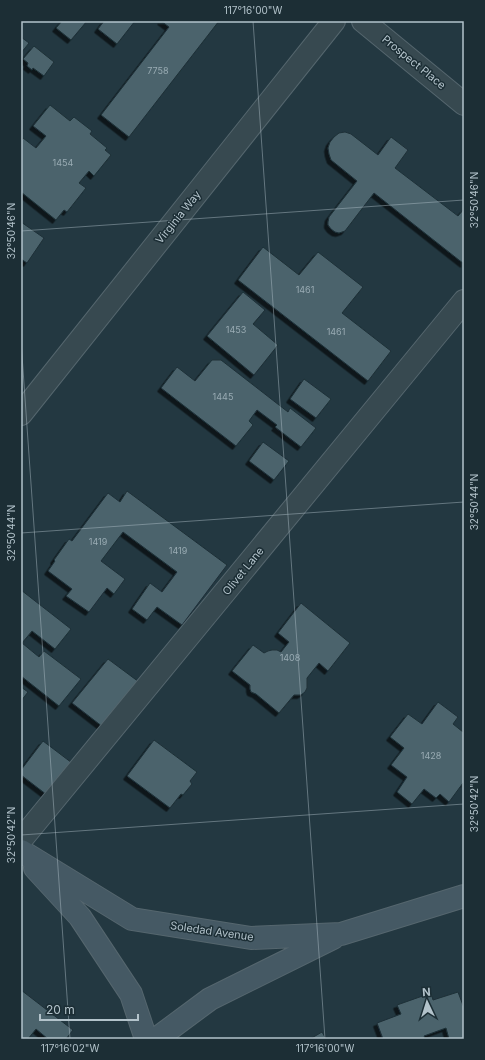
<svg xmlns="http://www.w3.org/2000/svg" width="485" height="1060" font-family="Inter,sans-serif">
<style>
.building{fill:#4b636c;stroke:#1e3037;filter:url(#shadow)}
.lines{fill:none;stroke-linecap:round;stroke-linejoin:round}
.street-casing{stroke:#55666e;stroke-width:24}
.secondary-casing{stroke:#55666e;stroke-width:24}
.street{stroke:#374950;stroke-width:22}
.secondary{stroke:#455964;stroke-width:22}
.ticks{fill:none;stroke:#b3c3cb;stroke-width:1;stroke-opacity:0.45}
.labels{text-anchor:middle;stroke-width:3;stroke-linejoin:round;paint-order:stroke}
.number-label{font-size:9px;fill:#99abb3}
.street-label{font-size:11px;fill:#b3c3cb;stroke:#1c2e35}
.neatline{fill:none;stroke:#b3c3cb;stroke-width:1.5}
.ticks-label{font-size:10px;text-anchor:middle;fill:#b3c3cb}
</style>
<defs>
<filter id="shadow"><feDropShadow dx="-3.5" dy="3.5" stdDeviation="0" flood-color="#0009"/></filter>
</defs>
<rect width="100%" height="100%" fill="#233841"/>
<path class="building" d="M 62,21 L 87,21 L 71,40 L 56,28 Z
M 104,21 L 135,21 L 117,44 L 98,29 Z
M 161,21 L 219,21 L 129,137 L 101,115 L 169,27 Z
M 21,37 L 29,43 L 21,53 Z
M 34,46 L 54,62 L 44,76 L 33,68 L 32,70 L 27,66 L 28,63 L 23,59 Z
M 50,105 L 70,121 L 74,117 L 92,131 L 90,134 L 107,148 L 105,150 L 111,155 L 94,176 L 89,171 L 79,183 L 86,188 L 67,212 L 64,210 L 56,220 L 21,192 L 21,141 L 23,138 L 36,148 L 46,136 L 33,126 Z
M 345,132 L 351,134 L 378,155 L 391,137 L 408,150 L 395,168 L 458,216 L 464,209 L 464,264 L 374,193 L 345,231 L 339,233 L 335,232 L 331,229 L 328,225 L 328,222 L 329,217 L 357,181 L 331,160 L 329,154 L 328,148 L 330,142 L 334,137 L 339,133 Z
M 21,222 L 44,238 L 27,263 L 21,259 Z
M 263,247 L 299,275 L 318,252 L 363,287 L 342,313 L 391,351 L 368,381 L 238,280 Z
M 243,292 L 265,310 L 253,324 L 278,345 L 254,375 L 207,336 Z
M 212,360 L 221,360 L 288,412 L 290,408 L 316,428 L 301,447 L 275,427 L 277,425 L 257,410 L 249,421 L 253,425 L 236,446 L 161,388 L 177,367 L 195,381 Z
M 304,379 L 331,399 L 316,418 L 290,399 Z
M 263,442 L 289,461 L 274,480 L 249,461 Z
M 127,491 L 227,565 L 182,625 L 157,607 L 147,620 L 132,609 L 150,583 L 162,592 L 177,572 L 123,532 L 101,561 L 125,579 L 114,594 L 107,588 L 89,612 L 66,596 L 72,589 L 48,571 L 55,561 L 54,560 L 69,539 L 72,541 L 108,493 L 120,502 Z
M 21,590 L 71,629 L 55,649 L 32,631 L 22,643 L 39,657 L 44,651 L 81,679 L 59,706 L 21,676 Z
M 301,603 L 350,643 L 328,671 L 319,663 L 307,678 L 307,688 L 305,692 L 301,695 L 294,695 L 279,713 L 256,694 L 251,692 L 250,689 L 250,685 L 232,671 L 253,645 L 264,653 L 268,651 L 272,650 L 277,650 L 281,652 L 289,642 L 278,633 Z
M 108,659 L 139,682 L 103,727 L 72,703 Z
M 21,687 L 28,692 L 21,701 Z
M 438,702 L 458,717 L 453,724 L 463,732 L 464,731 L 464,784 L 463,783 L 449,802 L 440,794 L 436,798 L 424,789 L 412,804 L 397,792 L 407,777 L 391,765 L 404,748 L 390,737 L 408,714 L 422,724 Z
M 154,740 L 197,772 L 190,781 L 192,784 L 183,795 L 181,794 L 170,808 L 127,776 Z
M 43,741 L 76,766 L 51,798 L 21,775 L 21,770 Z
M 21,990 L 73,1030 L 66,1039 L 48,1039 L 36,1029 L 28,1039 L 21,1039 Z
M 458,992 L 464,1008 L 464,1039 L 449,1039 L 446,1028 L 424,1036 L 425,1038 L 422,1039 L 383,1039 L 377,1023 L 401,1014 L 397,1005 L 431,993 L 433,1000 Z
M 322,1032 L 326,1039 L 310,1039 Z"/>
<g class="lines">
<g class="street-casing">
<path id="street" d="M 363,21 L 464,104
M 21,414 L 334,21
M 21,840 L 464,301"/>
</g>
<g class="secondary-casing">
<path id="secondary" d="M 21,851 L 132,919 L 251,938 L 341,934 L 464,896
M 35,868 L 80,917 L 131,994 L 146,1039
M 156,1039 L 210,999 L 333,938"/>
</g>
<use href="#street" class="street"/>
<use href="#secondary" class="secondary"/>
</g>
<path class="ticks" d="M 253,21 L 325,1039M 21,231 L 464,200M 21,341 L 70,1039M 21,533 L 464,502M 21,835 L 464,804"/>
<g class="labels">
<g class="number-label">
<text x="158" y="74">7758</text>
<text x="63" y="166">1454</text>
<text x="305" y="293">1461</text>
<text x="236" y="333">1453</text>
<text x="336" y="335">1461</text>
<text x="223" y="400">1445</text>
<text x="98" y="545">1419</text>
<text x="178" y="554">1419</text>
<text x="290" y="661">1408</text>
<text x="431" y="759">1428</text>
</g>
<g class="street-label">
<text transform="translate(414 62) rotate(39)" y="4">Prospect Place</text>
<text transform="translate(178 217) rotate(-51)" y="4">Virginia Way</text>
<text transform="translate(243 571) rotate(-51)" y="4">Olivet Lane</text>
<text transform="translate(212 931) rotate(8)" y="4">Soledad Avenue</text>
</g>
</g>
<rect width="485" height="1060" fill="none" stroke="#1c2e35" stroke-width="44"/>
<g transform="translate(427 1002) rotate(356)" stroke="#1c2e35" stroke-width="3" paint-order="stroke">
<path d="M0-3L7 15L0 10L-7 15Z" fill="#b3c3cb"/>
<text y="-6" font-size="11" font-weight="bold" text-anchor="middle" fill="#b3c3cb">N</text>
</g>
<path d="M40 1014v6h98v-6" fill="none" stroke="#b3c3cb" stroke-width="2"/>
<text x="46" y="1014" font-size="12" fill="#b3c3cb" stroke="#1c2e35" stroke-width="3" paint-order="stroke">20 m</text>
<rect x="22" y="22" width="441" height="1016" class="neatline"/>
<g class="ticks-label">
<text x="253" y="14">117°16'00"W</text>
<text transform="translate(474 200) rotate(-90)" y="4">32°50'46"N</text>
<text transform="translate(11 231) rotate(-90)" y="4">32°50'46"N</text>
<text transform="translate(474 502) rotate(-90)" y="4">32°50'44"N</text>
<text transform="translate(11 533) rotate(-90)" y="4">32°50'44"N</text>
<text transform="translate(474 804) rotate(-90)" y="4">32°50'42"N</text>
<text transform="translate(11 835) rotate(-90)" y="4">32°50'42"N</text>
<text x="70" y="1052">117°16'02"W</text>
<text x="325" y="1052">117°16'00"W</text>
</g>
</svg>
